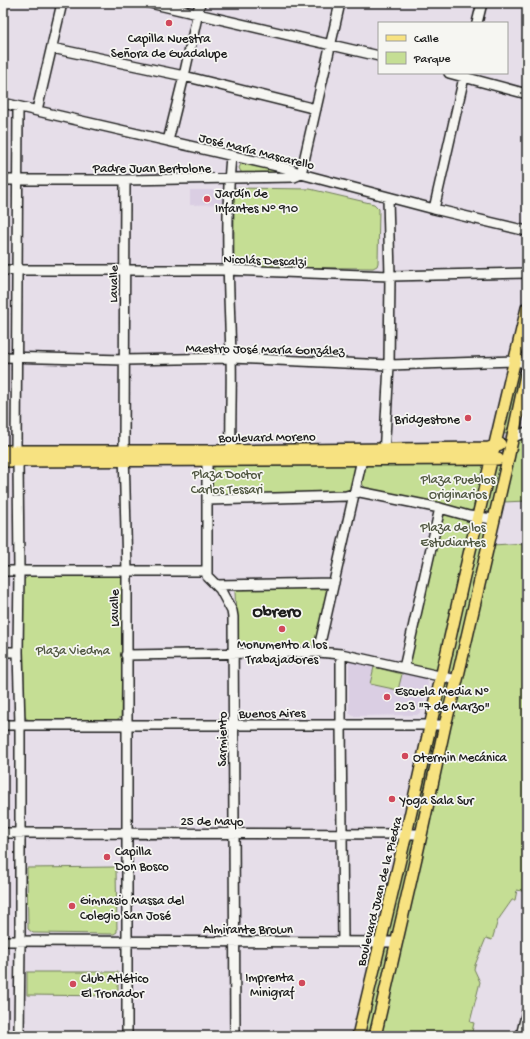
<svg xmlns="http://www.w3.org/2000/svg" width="530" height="1039" font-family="'Gochi Hand',sans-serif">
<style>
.built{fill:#dacee3}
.green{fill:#c5de94;stroke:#707d58}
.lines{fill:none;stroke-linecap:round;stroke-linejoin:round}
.minor-casing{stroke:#1c1c1c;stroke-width:12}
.major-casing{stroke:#1c1c1c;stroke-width:14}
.minor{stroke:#f6f6f2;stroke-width:9}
.major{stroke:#f7e281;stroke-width:11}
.poi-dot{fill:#d1495b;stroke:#f6f6f2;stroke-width:1.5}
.labels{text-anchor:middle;stroke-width:3.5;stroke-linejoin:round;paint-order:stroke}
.poi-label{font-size:13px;fill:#1c1c1c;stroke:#f6f6f2;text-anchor:start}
.street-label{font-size:13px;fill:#1c1c1c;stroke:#f6f6f2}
.park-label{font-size:13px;fill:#4f5640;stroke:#f6f6f2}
.district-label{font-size:17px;font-weight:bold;fill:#1c1c1c;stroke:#f6f6f2}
</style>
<rect width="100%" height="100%" fill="#e6dee9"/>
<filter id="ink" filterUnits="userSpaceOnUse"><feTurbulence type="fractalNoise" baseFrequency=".025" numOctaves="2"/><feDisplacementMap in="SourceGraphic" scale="8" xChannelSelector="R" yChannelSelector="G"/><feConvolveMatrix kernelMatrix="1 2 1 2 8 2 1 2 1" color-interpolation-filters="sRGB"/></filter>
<g filter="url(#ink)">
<path class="built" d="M 190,190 L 219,190 L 223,193 L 223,204 L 190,205 Z
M 353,659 L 426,676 L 428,683 L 421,712 L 417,715 L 353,716 L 349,712 L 349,662 Z"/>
<path class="green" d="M 241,164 L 246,164 L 281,171 L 283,172 L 281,174 L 246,174 L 241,172 L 239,168 Z
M 234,188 L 310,189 L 374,204 L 379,209 L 378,263 L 377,266 L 373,268 L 234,267 Z
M 519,373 L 521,377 L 509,432 L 505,434 L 503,433 L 517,374 Z
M 527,435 L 527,501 L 503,502 L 515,444 L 519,440 Z
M 483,463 L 486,466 L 476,508 L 470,511 L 367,489 C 358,483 360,472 367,465 Z
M 354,464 L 357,466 C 355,476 355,489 345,493 L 218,496 L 214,494 L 212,489 L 213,467 L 217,465 Z
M 496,464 L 501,465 L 502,468 L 492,511 L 488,512 L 485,509 L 494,466 Z
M 451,514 L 467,519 L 471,525 L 439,665 L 437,669 C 429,671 416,669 410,664 L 410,658 L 441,518 L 445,515 Z
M 483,524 L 487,525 L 488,527 L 454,671 L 450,672 L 447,670 L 481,525 Z
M 527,543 L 527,892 L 517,890 L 515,900 L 512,900 L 498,920 L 492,940 L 486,938 L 475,965 L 474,969 L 480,982 L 470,1022 L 474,1023 L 471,1036 L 380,1036 L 492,545 Z
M 116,575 L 122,577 L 123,580 L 121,717 L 116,720 L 30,721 L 25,717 L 24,714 L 23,580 L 29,576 Z
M 238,588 L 322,588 L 326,590 L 327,594 L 315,645 L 313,648 L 243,650 L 239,648 L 237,644 L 235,592 L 236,589 Z
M 374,667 L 402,674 L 398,690 L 370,684 Z
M 445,684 L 447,684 L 451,686 L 442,720 L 437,719 Z
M 438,729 L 441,731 L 418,826 L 415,827 L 413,825 L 433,733 L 435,730 Z
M 410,838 L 414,839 L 394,934 L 390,936 L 388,935 Z
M 116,867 L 117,932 L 114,934 L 33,933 L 28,929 L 27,868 Z
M 385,947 L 387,947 L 390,950 L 370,1036 L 363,1036 L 383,948 Z
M 27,972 L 118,972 L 118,996 L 27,995 Z"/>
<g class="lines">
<g class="minor-casing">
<path id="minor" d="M 150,3 L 379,56
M 477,23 L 482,3
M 52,48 L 184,76 L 316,109
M 449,73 L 527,94
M 3,103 L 290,169 L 301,174 L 434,209 L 527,231
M 18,107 L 16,451 L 18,461 L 19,571 L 18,652 L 20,725 L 20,941 L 19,1036
M 37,110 L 62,3
M 168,141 L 184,76 L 200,3
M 231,156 C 225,222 229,289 231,356 C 232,389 230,423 231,456
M 301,174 L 340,3
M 3,180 L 125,180 L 294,177 L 301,174
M 125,180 L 124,451 L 127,571 L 127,1036
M 434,209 L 465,73
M 3,270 L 228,270 L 390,276 L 527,273
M 3,357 L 124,360 L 231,358 L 389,365 L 515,361 L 527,363
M 513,437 L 527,432
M 207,454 L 207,576 L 220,589 L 232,611 L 233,617 L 235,1036
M 384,456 L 389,365 L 390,276 L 388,198
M 208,500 L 346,496 L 360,492 L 440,508 L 469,516 L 494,519
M 3,571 L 206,571
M 216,585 L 334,583
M 3,652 L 18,652
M 318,652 L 363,455
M 341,654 L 341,724 L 343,941
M 126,655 L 318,652 L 341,654 L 457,680
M 404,668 L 440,508
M 3,725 L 445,725
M 3,833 L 421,834
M 3,941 L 397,942
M 521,1036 L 527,1011"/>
</g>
<g class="major-casing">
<path id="major" d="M 3,451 L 207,451 L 489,448 L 500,444
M 3,461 L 498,459
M 358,1036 L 406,834 L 463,580 L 527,308
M 375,1036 L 418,849 L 445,725 L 457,680 L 508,459 L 527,370"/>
</g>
<use href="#minor" class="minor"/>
<use href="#major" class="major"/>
</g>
</g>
<g class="poi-dot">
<circle cx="169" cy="23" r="4"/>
<circle cx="207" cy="199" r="4"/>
<circle cx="468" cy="418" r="4"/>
<circle cx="282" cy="629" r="4"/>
<circle cx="387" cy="697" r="4"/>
<circle cx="405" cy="756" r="4"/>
<circle cx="392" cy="799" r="4"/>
<circle cx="107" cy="857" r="4"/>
<circle cx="72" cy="906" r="4"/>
<circle cx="302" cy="983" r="4"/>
<circle cx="73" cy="984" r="4"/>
</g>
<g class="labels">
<g class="poi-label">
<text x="169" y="42" text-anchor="middle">Capilla Nuestra<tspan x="169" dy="15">Señora de Guadalupe</tspan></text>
<text x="215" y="197">Jardín de<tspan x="215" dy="15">Infantes N° 910</tspan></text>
<text x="460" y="423" text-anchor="end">Bridgestone</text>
<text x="282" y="648" text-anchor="middle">Monumento a los<tspan x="282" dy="15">Trabajadores</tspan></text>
<text x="395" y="695">Escuela Media Nº<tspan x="395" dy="15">203 "7 de Marzo"</tspan></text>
<text x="413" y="761">Otermin Mecánica</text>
<text x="400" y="804">Yoga Sala Sur</text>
<text x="115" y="855">Capilla<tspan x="115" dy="15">Don Bosco</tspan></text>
<text x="80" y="904">Gimnasio Massa del<tspan x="80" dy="15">Colegio San José</tspan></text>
<text x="294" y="981" text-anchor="end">Imprenta<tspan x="294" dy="15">Minigraf</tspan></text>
<text x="81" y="982">Club Atlético<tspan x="81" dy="15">El Tronador</tspan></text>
</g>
<g class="street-label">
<text transform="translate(257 150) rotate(14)" y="5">José María Mascarello</text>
<text x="152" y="172">Padre Juan Bertolone</text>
<text transform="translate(265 259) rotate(2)" y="5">Nicolás Descalzi</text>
<text transform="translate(112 284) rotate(-89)" y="5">Lavalle</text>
<text transform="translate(265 348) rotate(1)" y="5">Maestro José María González</text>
<text transform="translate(267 436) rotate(-1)" y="5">Boulevard Moreno</text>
<text transform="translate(113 608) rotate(-90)" y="5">Lavalle</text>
<text transform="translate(272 712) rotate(-1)" y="5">Buenos Aires</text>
<text transform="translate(221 739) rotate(-90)" y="5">Sarmiento</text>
<text x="212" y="825">25 de Mayo</text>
<text transform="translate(378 891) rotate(-76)" y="5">Boulevard Juan de la Piedra</text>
<text x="248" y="933">Almirante Brown</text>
</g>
<g class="park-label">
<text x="227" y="478">Plaza Doctor<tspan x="227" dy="15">Carlos Tessari</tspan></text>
<text x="458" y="483">Plaza Pueblos<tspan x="458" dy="15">Originarios</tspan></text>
<text x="453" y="531">Plaza de los<tspan x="453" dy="15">Estudiantes</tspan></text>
<text x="73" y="654">Plaza Viedma</text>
</g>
<g class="district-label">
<text x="277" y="616">Obrero</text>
</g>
</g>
<rect width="530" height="1039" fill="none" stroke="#f6f6f2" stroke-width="16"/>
<rect x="8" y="8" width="514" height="1023" fill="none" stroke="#1c1c1c" stroke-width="1.5" filter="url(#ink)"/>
<rect x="378" y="22" width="130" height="52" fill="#f6f6f2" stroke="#9f9f9c"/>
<rect x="386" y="35" width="20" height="6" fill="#f7e281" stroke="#9f9f9c"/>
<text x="414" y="42" font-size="12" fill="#1c1c1c">Calle</text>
<rect x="386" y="52" width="20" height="12" fill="#c5de94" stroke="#9f9f9c"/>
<text x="414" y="62" font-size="12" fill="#1c1c1c">Parque</text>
</svg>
